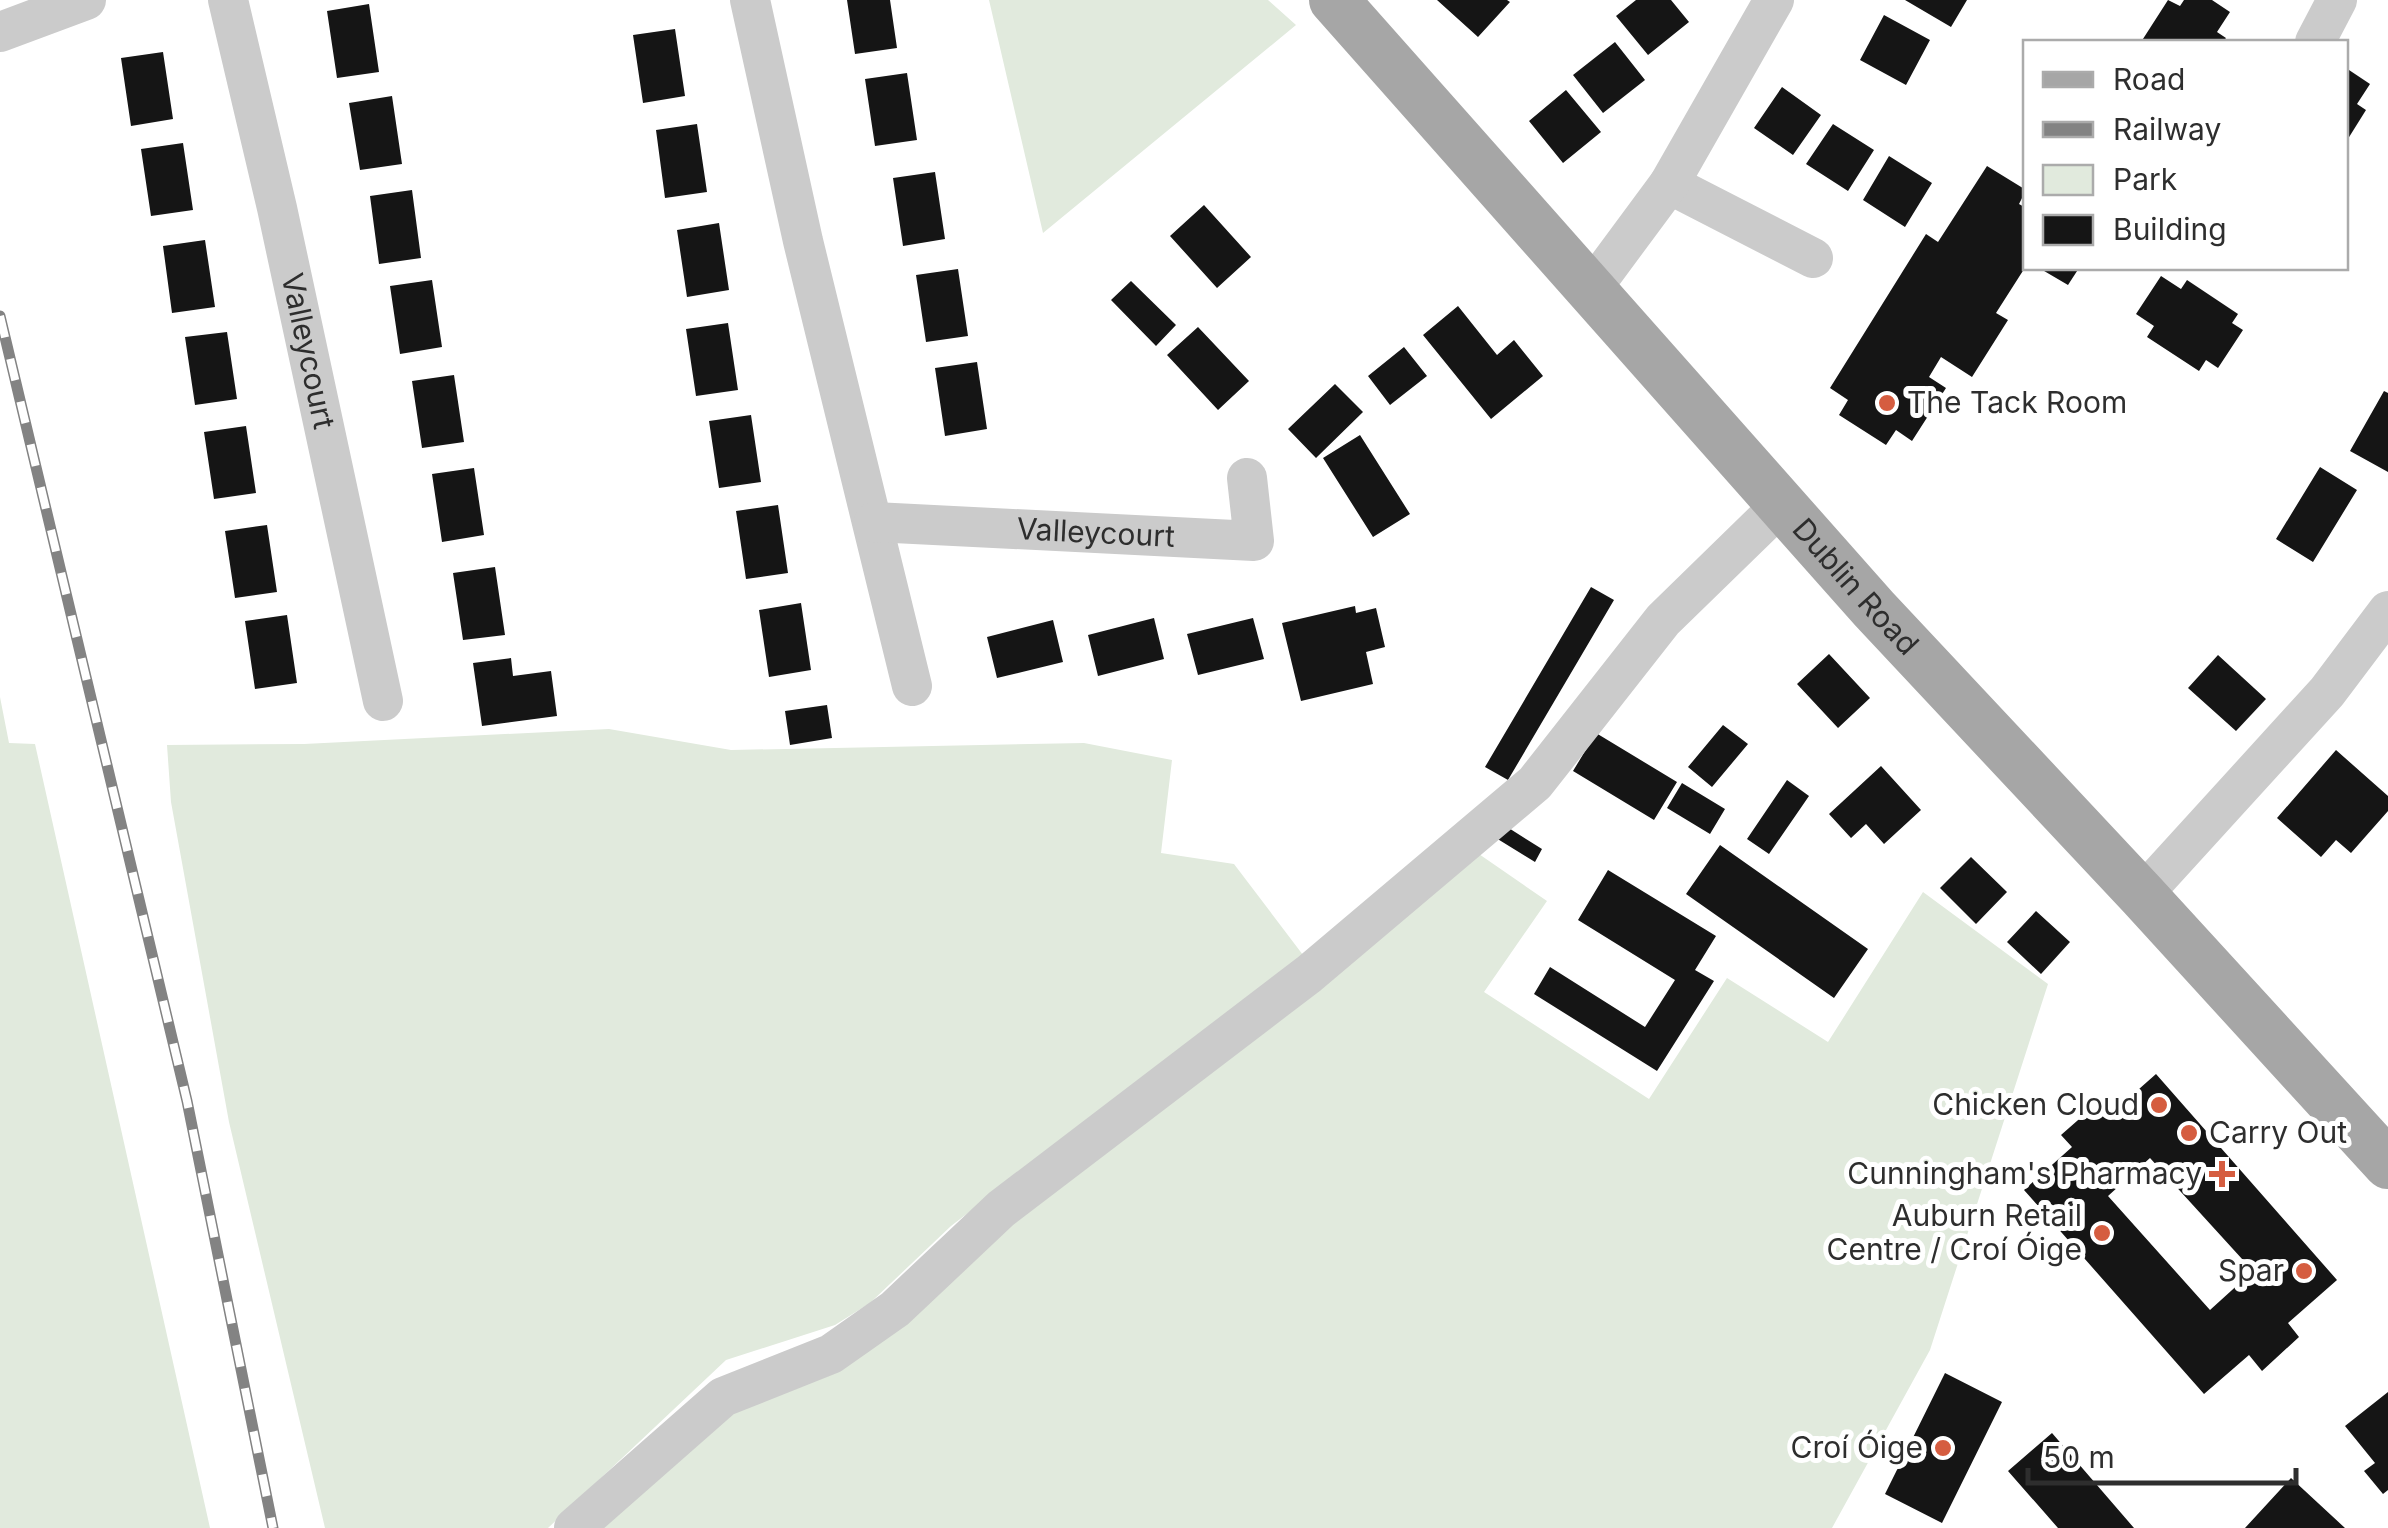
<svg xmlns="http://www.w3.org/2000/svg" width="2388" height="1528" font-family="Inter,sans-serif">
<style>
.green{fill:#e1eadd}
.building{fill:#151515;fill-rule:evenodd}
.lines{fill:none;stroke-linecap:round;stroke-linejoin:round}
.minor{stroke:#cbcbcb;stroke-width:40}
.major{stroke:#a6a6a6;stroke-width:50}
.rail-casing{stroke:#838383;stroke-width:11}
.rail{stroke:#fff;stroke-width:8;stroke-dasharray:22;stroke-linecap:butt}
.poi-dot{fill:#d55d40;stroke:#fff;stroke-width:4}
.labels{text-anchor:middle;stroke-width:10;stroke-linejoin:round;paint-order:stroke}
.street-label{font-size:30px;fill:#2e2e2e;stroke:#fff}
.poi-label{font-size:30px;fill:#2e2e2e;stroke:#fff;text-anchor:end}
</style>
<rect width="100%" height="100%" fill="#fff"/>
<path class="green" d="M 989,0 L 1268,0 L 1296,25 L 1043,233 Z
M 0,697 L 9,743 L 35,744 L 210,1528 L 0,1528 Z
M 609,729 L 731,750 L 1084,743 L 1172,760 L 1161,853 L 1234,864 L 1303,955 L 951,1226 L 870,1303 L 835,1325 L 726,1360 L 548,1528 L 325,1528 L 229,1122 L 171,802 L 167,745 L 304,744 Z
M 1476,852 L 1547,901 L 1484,992 L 1649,1099 L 1727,978 L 1828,1042 L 1923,892 L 2048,984 L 1930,1350 L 1832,1528 L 599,1528 L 677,1450 L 977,1253 Z"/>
<path class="building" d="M 847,0 L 890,0 L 897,48 L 855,54 Z
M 1437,0 L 1507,0 L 1510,2 L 1478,37 Z
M 1636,0 L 1671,0 L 1689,22 L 1648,55 L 1616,16 Z
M 1905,0 L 1967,0 L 1951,27 Z
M 2168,0 L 2180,6 L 2184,0 L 2212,0 L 2230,12 L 2217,32 L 2226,38 L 2223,42 L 2141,42 Z
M 369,4 L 379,72 L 337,78 L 327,11 Z
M 1884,15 L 1930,40 L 1906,85 L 1860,60 Z
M 675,29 L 685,96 L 643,103 L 633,35 Z
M 1615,42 L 1645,80 L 1603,113 L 1573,75 Z
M 163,52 L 173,119 L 131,126 L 121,58 Z
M 2346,68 L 2370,84 L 2357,104 L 2366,110 L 2346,142 Z
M 907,73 L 917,140 L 875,146 L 865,79 Z
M 1782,87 L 1821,115 L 1793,155 L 1754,128 Z
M 1566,90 L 1601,132 L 1563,163 L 1529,121 Z
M 392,96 L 402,164 L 360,170 L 349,103 Z
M 697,124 L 707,192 L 665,198 L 656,130 Z
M 1833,124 L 1874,150 L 1848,191 L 1806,164 Z
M 183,143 L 193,210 L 151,216 L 141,149 Z
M 1889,156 L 1932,183 L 1905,227 L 1863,200 Z
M 1987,166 L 2026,190 L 2019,204 L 2026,208 L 2026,266 L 1996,313 L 2008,320 L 1972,377 L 1941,357 L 1929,377 L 1946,388 L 1912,441 L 1896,430 L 1886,445 L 1839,415 L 1848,400 L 1830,388 L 1926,234 L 1938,242 Z
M 935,172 L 945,239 L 903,246 L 893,178 Z
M 412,190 L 421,258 L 379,264 L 370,196 Z
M 1204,205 L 1251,257 L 1217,288 L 1170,236 Z
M 719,223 L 729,290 L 687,297 L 677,230 Z
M 205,240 L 215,307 L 172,313 L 163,246 Z
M 2039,268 L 2079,268 L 2068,285 Z
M 958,269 L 968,336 L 926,342 L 916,275 Z
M 2161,276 L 2181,289 L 2187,280 L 2238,314 L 2232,323 L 2243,330 L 2218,368 L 2206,360 L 2199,371 L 2147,337 L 2154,326 L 2136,314 Z
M 432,280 L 442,347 L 400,354 L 390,286 Z
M 1131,281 L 1176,325 L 1156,346 L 1111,300 Z
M 1458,306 L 1497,355 L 1514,340 L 1543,376 L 1491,419 L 1423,335 Z
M 728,323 L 738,390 L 696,396 L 686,329 Z
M 1198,327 L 1249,381 L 1218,410 L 1167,355 Z
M 227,332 L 237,399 L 195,405 L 185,337 Z
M 1404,347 L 1427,376 L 1390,405 L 1368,376 Z
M 977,362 L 987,429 L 945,436 L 935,368 Z
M 454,375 L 464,442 L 422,448 L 412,381 Z
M 1335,384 L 1363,412 L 1316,458 L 1288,429 Z
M 2384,391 L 2388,393 L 2388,472 L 2350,451 Z
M 751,415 L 761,482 L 719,488 L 709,421 Z
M 246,426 L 256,493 L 214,499 L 204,432 Z
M 1360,435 L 1410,514 L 1373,537 L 1323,458 Z
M 2320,467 L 2357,490 L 2313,562 L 2276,539 Z
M 474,468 L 484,535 L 442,542 L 432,474 Z
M 778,505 L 788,573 L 746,579 L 736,511 Z
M 267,525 L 277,592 L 235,598 L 225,531 Z
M 495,567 L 505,635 L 463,640 L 453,573 Z
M 1591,587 L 1614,600 L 1508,780 L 1485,767 Z
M 801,603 L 811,670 L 769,677 L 759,610 Z
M 1355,606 L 1356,613 L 1376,608 L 1385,647 L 1366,652 L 1373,684 L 1301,701 L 1282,623 Z
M 287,615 L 297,683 L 255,689 L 245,621 Z
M 1154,618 L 1164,659 L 1098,676 L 1088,635 Z
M 1253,618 L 1264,659 L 1198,675 L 1187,634 Z
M 1053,620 L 1063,662 L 997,678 L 987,637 Z
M 1829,654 L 1870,698 L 1838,728 L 1797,684 Z
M 2218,655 L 2266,699 L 2236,731 L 2188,688 Z
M 511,658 L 513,676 L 551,671 L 557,716 L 482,726 L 473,663 Z
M 827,705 L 832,738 L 790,745 L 785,711 Z
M 1723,725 L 1748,744 L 1712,787 L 1688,767 Z
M 1596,733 L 1677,782 L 1654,820 L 1573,771 Z
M 2336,750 L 2388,796 L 2388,811 L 2351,853 L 2336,840 L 2321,857 L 2277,818 Z
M 1881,766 L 1921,810 L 1884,844 L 1866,824 L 1851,838 L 1829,814 Z
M 1787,780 L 1809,796 L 1769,854 L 1747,839 Z
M 1682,783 L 1725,809 L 1710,834 L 1667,808 Z
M 1504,825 L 1542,849 L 1535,862 L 1496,838 Z
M 1720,845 L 1868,949 L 1834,998 L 1686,894 Z
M 1971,857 L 2007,892 L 1976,924 L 1940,888 Z
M 1608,870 L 1716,936 L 1695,970 L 1714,981 L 1657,1071 L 1534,994 L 1550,967 L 1645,1027 L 1675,980 L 1578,920 Z
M 2036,911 L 2070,942 L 2041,974 L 2007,942 Z
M 2156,1074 L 2337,1280 L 2288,1323 L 2299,1337 L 2262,1371 L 2249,1355 L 2204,1394 L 2024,1190 L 2072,1147 L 2061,1135 L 2102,1099 L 2113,1112 ZM 2150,1158 L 2253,1271 L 2210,1310 L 2108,1196 Z
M 1945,1373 L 2002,1402 L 1942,1523 L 1885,1494 Z
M 2388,1392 L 2388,1490 L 2383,1494 L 2364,1471 L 2375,1463 L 2345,1426 Z
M 2052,1433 L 2134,1528 L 2058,1528 L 2008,1471 Z
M 2291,1478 L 2345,1528 L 2245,1528 Z"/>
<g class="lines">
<g class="minor">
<path id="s1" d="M 228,0 L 277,208 L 383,701"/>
<path d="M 750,0 L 803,241 L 912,686"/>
<path d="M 0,32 L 86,0"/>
<path d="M 2315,42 L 2337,0"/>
<path d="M 1669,184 L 1813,258"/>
<path d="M 1592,288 L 1669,184 L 1774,0"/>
<path id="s2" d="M 874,522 L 1254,541 L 1247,478"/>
<path d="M 2142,895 L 2327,692 L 2388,611"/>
<path d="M 574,1528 L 723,1397 L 831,1354 L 895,1309 L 1001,1209 L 1309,974 L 1535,783 L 1663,620 L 1781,505"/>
</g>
<path class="major" id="s3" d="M 1334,0 L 1874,609 L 2142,895 L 2388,1164"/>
<g class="rail-casing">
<path id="rail" d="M 0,316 L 187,1101 L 273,1528"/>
</g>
<use href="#rail" class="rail"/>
</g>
<g class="poi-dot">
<circle cx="1887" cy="403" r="10"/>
<circle cx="2159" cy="1105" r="10"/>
<circle cx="2189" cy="1133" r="10"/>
<path d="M2217 1159h10v10h10v10h-10v10h-10v-10h-10v-10h10z"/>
<circle cx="2102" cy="1233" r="10"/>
<circle cx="2304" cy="1271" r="10"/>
<circle cx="1943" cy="1448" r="10"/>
</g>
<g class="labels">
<g class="street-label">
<text dy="10" stroke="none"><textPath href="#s1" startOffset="360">Valleycourt</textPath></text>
<text dy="10" stroke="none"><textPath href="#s2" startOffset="222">Valleycourt</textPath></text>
<text dy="10" stroke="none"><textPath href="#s3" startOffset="785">Dublin Road</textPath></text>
</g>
<g class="poi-label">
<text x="1907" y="413" text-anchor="start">The Tack Room</text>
<text x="2139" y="1115">Chicken Cloud</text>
<text x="2209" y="1143" text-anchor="start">Carry Out</text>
<text x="2202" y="1184">Cunningham's Pharmacy</text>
<text x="2082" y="1226">Auburn Retail<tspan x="2082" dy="34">Centre / Croí Óige</tspan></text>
<text x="2284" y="1281">Spar</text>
<text x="1923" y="1458">Croí Óige</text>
</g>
</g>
<rect x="2023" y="40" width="325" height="230" fill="#ffffff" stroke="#ababab" stroke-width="2.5"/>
<rect x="2043" y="72" width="50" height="15" fill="#a6a6a6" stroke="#ababab" stroke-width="2.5"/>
<text x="2113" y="90" font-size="30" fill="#2e2e2e">Road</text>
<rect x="2043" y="122" width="50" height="15" fill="#838383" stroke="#ababab" stroke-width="2.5"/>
<text x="2113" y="140" font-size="30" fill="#2e2e2e">Railway</text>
<rect x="2043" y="165" width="50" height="30" fill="#e1eadd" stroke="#ababab" stroke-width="2.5"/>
<text x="2113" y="190" font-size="30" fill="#2e2e2e">Park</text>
<rect x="2043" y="215" width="50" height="30" fill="#151515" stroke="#ababab" stroke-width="2.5"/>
<text x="2113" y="240" font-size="30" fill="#2e2e2e">Building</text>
<path d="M2028 1468v15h268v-15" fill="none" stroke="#2e2e2e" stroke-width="5"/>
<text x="2043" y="1468" font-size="30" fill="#2e2e2e" stroke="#ffffff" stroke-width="8" paint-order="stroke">50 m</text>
</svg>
